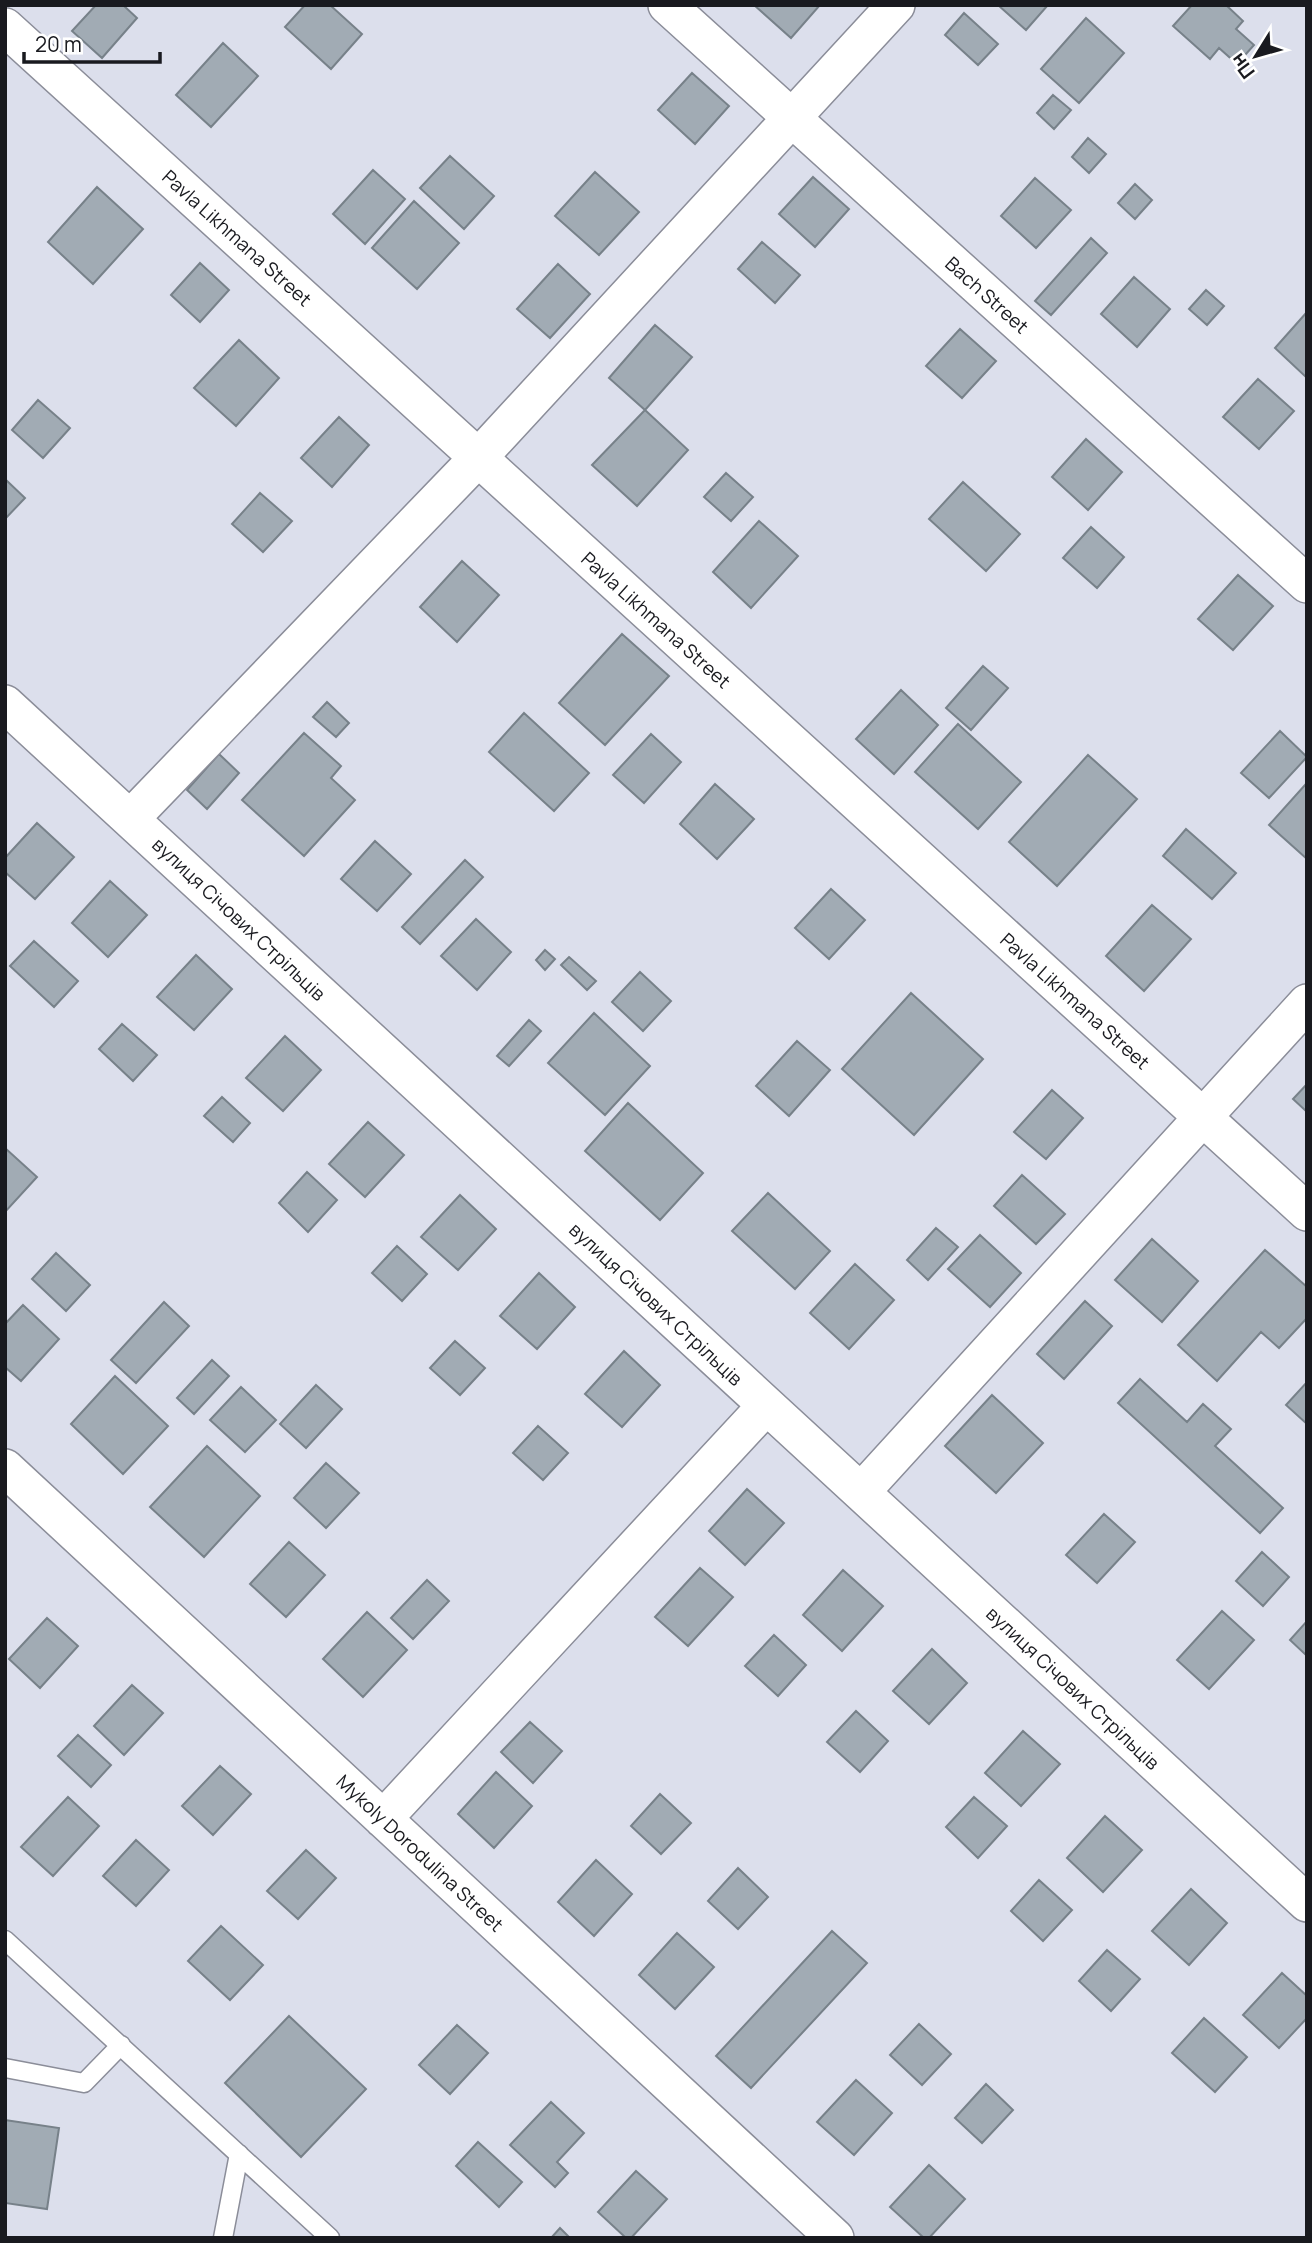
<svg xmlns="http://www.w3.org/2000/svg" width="1312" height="2243" font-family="Manrope,sans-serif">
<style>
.building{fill:#a1abb4;stroke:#778189;stroke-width:2}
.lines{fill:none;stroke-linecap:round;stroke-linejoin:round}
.service-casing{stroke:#8b8d99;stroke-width:21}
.minor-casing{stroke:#8b8d99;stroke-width:40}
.service{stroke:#fff;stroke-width:18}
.minor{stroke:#fff;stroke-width:37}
.labels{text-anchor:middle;stroke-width:5;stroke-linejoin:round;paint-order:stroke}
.street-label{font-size:19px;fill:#191a1f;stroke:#fff}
</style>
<rect width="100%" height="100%" fill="#dcdfec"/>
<path class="building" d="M 96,5 L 123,5 L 137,18 L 102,58 L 72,31 Z
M 305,5 L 330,5 L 362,34 L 331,69 L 285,27 Z
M 754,5 L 820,5 L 791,38 Z
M 998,5 L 1048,5 L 1026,30 Z
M 1192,5 L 1226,5 L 1243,21 L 1236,29 L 1254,45 L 1237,64 L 1219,48 L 1210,59 L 1173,26 Z
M 964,13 L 998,44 L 978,65 L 945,35 Z
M 1086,18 L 1124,53 L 1079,103 L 1041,69 Z
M 223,43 L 258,76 L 211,127 L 176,95 Z
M 692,73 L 729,106 L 695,144 L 658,110 Z
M 1053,95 L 1071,110 L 1054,129 L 1037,113 Z
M 1088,138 L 1106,154 L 1089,173 L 1072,157 Z
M 450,156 L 494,196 L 464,229 L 420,188 Z
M 373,170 L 405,199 L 365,244 L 333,214 Z
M 595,172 L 639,212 L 599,255 L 555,216 Z
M 813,177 L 849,209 L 815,247 L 779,214 Z
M 1035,178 L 1071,210 L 1036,248 L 1001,216 Z
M 1135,184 L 1152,200 L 1135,219 L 1118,203 Z
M 97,187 L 143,229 L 93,284 L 48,242 Z
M 414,201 L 459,243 L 417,289 L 372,248 Z
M 1091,238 L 1107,253 L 1051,315 L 1035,301 Z
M 762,242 L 800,275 L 775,303 L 738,269 Z
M 200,263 L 229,290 L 200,322 L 171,295 Z
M 558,264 L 590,294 L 550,338 L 517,309 Z
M 1134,277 L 1170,309 L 1137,347 L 1101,314 Z
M 1206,290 L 1224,306 L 1207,325 L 1189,309 Z
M 1307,312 L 1307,378 L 1275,348 Z
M 655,325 L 692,357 L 645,410 L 609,378 Z
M 960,329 L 996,361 L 962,398 L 926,366 Z
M 239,340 L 279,378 L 236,426 L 194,388 Z
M 1258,379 L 1294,411 L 1259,449 L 1223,417 Z
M 38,400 L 70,428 L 43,458 L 12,430 Z
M 645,410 L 688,450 L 637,506 L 592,465 Z
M 339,417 L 369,445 L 332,487 L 301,458 Z
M 1086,439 L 1122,472 L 1088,510 L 1052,477 Z
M 726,473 L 753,497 L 731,521 L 704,497 Z
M 5,479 L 25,498 L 5,519 Z
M 963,482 L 1020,534 L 986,571 L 929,519 Z
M 260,493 L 292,521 L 263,552 L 232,524 Z
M 759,521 L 798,556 L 751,608 L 713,572 Z
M 1091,527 L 1124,557 L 1097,588 L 1063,558 Z
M 462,561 L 499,595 L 457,642 L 420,607 Z
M 1238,575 L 1273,606 L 1233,650 L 1198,619 Z
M 622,634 L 669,676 L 605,745 L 559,703 Z
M 983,666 L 1008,688 L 971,730 L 946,708 Z
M 901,690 L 938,725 L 894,774 L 856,739 Z
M 327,702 L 349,723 L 336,737 L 313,717 Z
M 524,713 L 589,773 L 554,811 L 489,752 Z
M 958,724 L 1021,782 L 978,829 L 915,772 Z
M 1280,731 L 1307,757 L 1269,798 L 1241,773 Z
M 304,733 L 341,766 L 331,778 L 355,800 L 304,856 L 242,800 Z
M 651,734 L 681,762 L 644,803 L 613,775 Z
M 219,754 L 239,773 L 207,809 L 187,790 Z
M 1088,755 L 1137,799 L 1057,886 L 1009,842 Z
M 715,784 L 754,819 L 717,859 L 680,824 Z
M 1305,785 L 1307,787 L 1307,859 L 1269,825 Z
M 37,823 L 74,857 L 35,899 L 5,872 L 5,858 Z
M 1186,829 L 1236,873 L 1212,899 L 1163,856 Z
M 375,841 L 411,874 L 377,911 L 341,879 Z
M 465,860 L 483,877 L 420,944 L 402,927 Z
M 110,881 L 147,915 L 108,957 L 72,923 Z
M 831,889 L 865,920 L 829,959 L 795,928 Z
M 1152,905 L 1191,939 L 1144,991 L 1106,956 Z
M 476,919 L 511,952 L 477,990 L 441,956 Z
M 34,941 L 78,981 L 54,1007 L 10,966 Z
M 545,950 L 555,959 L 545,970 L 536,960 Z
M 196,955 L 232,989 L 194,1030 L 157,997 Z
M 569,957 L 596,981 L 587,990 L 561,965 Z
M 640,972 L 671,1001 L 643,1031 L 612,1002 Z
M 911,993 L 983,1059 L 914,1135 L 842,1069 Z
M 594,1013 L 650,1066 L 605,1115 L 548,1063 Z
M 529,1020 L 541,1031 L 509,1066 L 497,1056 Z
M 122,1024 L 157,1055 L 133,1081 L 99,1049 Z
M 285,1036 L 321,1070 L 283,1111 L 246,1078 Z
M 797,1041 L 830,1070 L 789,1116 L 756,1086 Z
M 1307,1084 L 1307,1112 L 1293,1099 Z
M 1052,1090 L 1083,1118 L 1046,1159 L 1014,1132 Z
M 222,1097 L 250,1123 L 233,1142 L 204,1116 Z
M 628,1103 L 703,1173 L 660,1220 L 585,1151 Z
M 368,1122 L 404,1155 L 365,1197 L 329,1164 Z
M 5,1148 L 37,1177 L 5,1212 Z
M 307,1172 L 337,1200 L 308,1232 L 279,1203 Z
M 1022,1175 L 1065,1214 L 1036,1244 L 994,1206 Z
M 768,1193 L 830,1251 L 795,1289 L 732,1231 Z
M 460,1195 L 496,1229 L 458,1270 L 421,1237 Z
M 936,1228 L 958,1247 L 928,1280 L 907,1260 Z
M 980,1235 L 1021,1273 L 990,1307 L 948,1269 Z
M 1152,1239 L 1198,1281 L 1162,1322 L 1115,1280 Z
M 397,1246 L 427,1274 L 402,1301 L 372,1273 Z
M 1265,1250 L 1307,1287 L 1307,1318 L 1279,1348 L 1261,1332 L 1217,1381 L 1178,1345 Z
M 56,1253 L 90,1285 L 66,1311 L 32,1279 Z
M 855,1264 L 894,1300 L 849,1349 L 810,1313 Z
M 539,1273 L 575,1307 L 537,1349 L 500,1316 Z
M 1085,1301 L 1112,1326 L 1064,1379 L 1037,1354 Z
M 164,1302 L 189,1326 L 136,1383 L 111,1360 Z
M 23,1305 L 59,1339 L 21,1381 L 5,1367 L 5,1324 Z
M 455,1341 L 485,1368 L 460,1395 L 430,1368 Z
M 624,1351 L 660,1385 L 622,1427 L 585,1394 Z
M 212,1360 L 229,1376 L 194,1414 L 177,1398 Z
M 115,1376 L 168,1426 L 123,1474 L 71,1424 Z
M 1140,1379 L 1187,1422 L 1203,1404 L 1231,1429 L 1215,1446 L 1283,1508 L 1260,1533 L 1118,1403 Z
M 1307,1382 L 1307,1424 L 1286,1405 Z
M 316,1385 L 342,1409 L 306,1448 L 280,1424 Z
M 241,1387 L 276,1420 L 245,1452 L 210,1420 Z
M 992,1395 L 1043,1443 L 996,1493 L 945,1446 Z
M 538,1426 L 568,1453 L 543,1480 L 513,1453 Z
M 207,1446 L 260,1496 L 204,1557 L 150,1507 Z
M 326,1463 L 359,1493 L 326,1528 L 294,1498 Z
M 747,1489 L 784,1523 L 745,1565 L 709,1531 Z
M 1104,1514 L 1135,1542 L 1097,1583 L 1066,1555 Z
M 289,1542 L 325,1575 L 286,1617 L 250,1584 Z
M 1262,1552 L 1289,1577 L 1263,1606 L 1236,1581 Z
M 700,1568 L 733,1597 L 688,1646 L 655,1617 Z
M 843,1570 L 883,1606 L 842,1651 L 803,1615 Z
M 427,1580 L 449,1601 L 413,1639 L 391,1618 Z
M 1222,1611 L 1254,1640 L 1209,1689 L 1177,1660 Z
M 367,1612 L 407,1650 L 363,1697 L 323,1659 Z
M 47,1618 L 78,1646 L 40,1688 L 9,1659 Z
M 1307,1621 L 1307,1656 L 1290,1640 Z
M 774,1635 L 806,1665 L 778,1696 L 745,1666 Z
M 932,1649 L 967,1683 L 929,1724 L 893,1691 Z
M 132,1685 L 163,1713 L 124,1755 L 94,1726 Z
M 856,1711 L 888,1741 L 860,1772 L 827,1742 Z
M 530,1722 L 562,1751 L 533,1783 L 501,1752 Z
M 1023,1731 L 1060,1764 L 1021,1806 L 985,1773 Z
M 78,1735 L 111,1765 L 91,1787 L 58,1756 Z
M 220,1766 L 251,1794 L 213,1835 L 182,1806 Z
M 496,1772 L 532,1806 L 494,1848 L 458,1814 Z
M 660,1794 L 691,1823 L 661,1854 L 631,1826 Z
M 68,1797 L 99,1826 L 53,1876 L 21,1847 Z
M 974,1797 L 1007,1826 L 978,1858 L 946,1827 Z
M 1105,1816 L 1142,1850 L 1103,1892 L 1067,1858 Z
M 136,1840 L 169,1870 L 136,1906 L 103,1876 Z
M 306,1850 L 336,1878 L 298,1919 L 267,1891 Z
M 596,1860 L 632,1894 L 594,1936 L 558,1902 Z
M 738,1868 L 768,1897 L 738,1929 L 708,1901 Z
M 1039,1880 L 1072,1910 L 1043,1941 L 1011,1911 Z
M 1191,1889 L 1227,1923 L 1189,1965 L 1152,1931 Z
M 221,1926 L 263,1965 L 230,2000 L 188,1961 Z
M 832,1931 L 867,1963 L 751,2088 L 716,2056 Z
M 677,1933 L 714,1967 L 675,2009 L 639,1975 Z
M 1107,1950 L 1140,1979 L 1111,2011 L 1079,1981 Z
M 1282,1973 L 1307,1996 L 1307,2018 L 1279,2048 L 1243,2015 Z
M 289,2016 L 366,2089 L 301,2157 L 225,2083 Z
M 1204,2018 L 1247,2057 L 1215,2092 L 1172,2053 Z
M 919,2024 L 951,2054 L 922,2085 L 890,2055 Z
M 457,2025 L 488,2053 L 450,2094 L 419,2065 Z
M 856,2080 L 892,2113 L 854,2155 L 817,2122 Z
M 986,2084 L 1013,2110 L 982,2143 L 955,2118 Z
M 551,2102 L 584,2133 L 557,2162 L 568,2173 L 555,2187 L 510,2145 Z
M 5,2120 L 59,2128 L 47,2209 L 5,2203 Z
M 478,2142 L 522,2182 L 499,2207 L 456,2166 Z
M 929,2165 L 965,2199 L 929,2238 L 924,2238 L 890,2207 Z
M 636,2171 L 667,2199 L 631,2238 L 626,2238 L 598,2212 Z
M 560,2228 L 570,2238 L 551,2238 Z"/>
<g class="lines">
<g class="service-casing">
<path id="service" d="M 5,1940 L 330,2238
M 5,2068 L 84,2083 L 121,2045
M 223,2238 L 239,2154"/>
</g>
<g class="minor-casing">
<path id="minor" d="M 667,5 L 1307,584
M 5,27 L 1307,1212
M 5,704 L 1307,1903
M 130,819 L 478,458 L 896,5
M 5,1468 L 835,2238
M 861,1492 L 1307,1003
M 383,1819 L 766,1406"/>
</g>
<use href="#service" class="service"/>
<use href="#minor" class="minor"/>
</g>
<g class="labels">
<g class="street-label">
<text transform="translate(237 238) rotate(42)" y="7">Pavla Likhmana Street</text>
<text transform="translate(987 295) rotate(42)" y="7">Bach Street</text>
<text transform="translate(656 620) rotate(42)" y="7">Pavla Likhmana Street</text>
<text transform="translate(239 919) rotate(43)" y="7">вулиця Січових Стрільців</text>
<text transform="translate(1075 1001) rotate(42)" y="7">Pavla Likhmana Street</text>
<text transform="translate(656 1304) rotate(43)" y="7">вулиця Січових Стрільців</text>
<text transform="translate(1073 1688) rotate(43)" y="7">вулиця Січових Стрільців</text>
<text transform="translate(420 1853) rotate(43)" y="7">Mykoly Dorodulina Street</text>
</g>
</g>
<rect width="1312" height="2243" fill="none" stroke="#191a1f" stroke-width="14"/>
<g transform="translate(1256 56) rotate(233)" stroke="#ffffff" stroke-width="5" paint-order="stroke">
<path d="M0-5L12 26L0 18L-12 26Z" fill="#191a1f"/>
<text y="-10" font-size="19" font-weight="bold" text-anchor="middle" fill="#191a1f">Пн</text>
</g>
<path d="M24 52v10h136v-10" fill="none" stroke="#191a1f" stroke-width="3.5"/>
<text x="35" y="52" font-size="21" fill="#191a1f" stroke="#ffffff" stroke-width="5" paint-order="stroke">20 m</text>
</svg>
